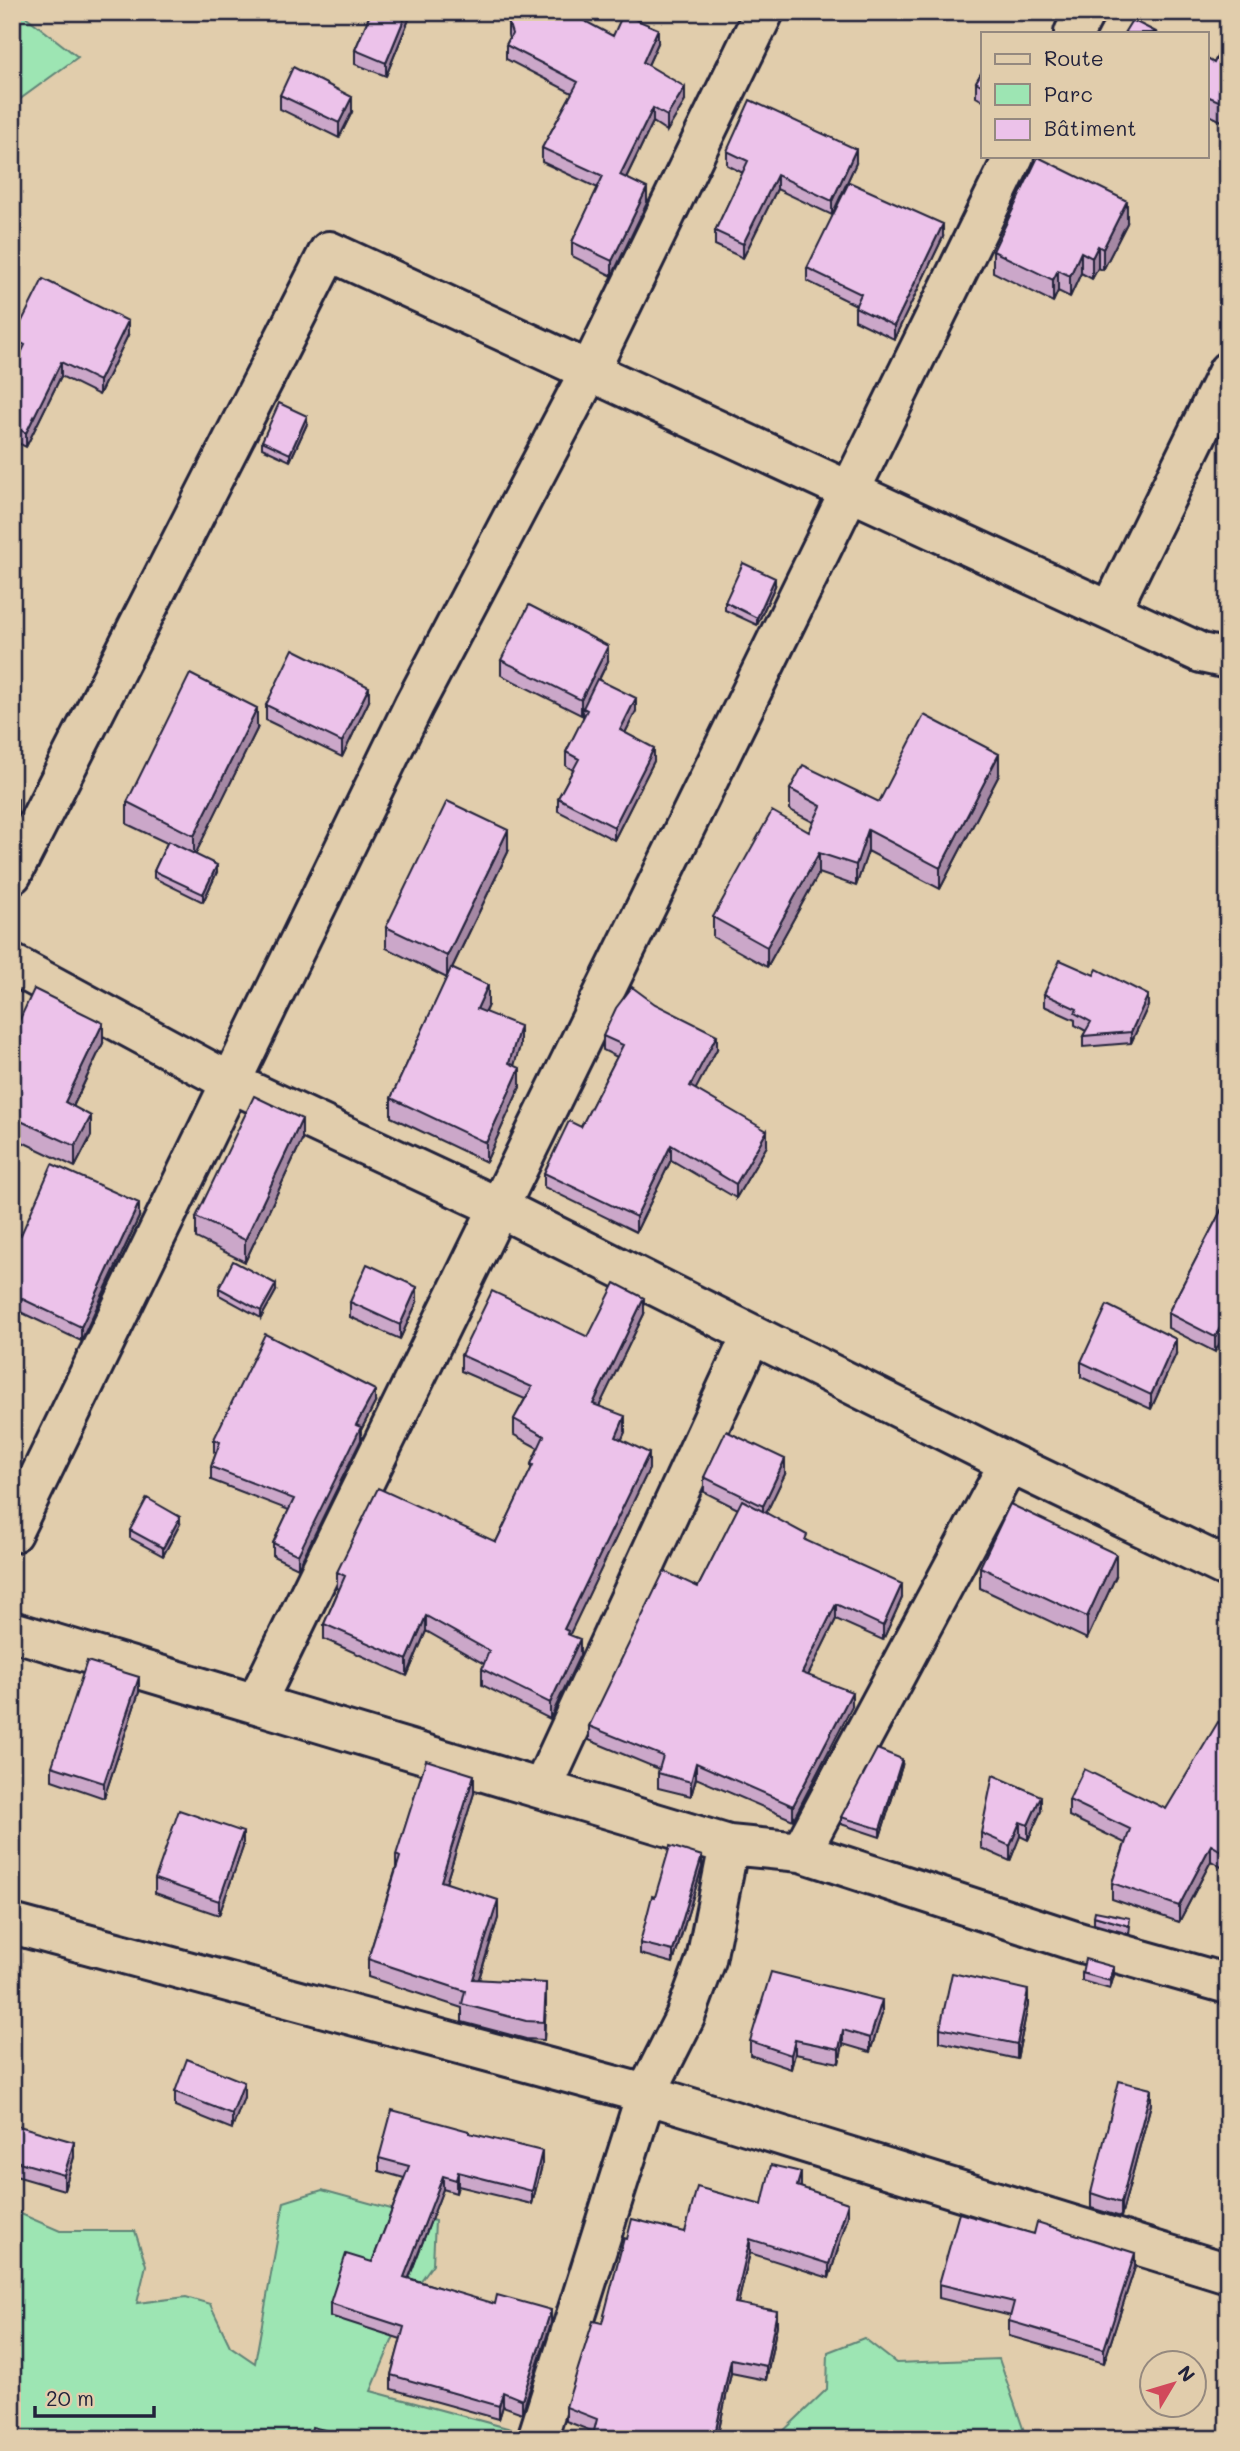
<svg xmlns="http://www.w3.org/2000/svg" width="1240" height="2451" font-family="Mali,sans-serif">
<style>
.green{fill:#9de5b3;stroke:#608477;stroke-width:2}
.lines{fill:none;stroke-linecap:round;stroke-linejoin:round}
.minor-casing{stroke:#22223b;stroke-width:44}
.minor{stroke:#e1cdac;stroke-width:38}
.wall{fill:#cba7c9;stroke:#22223b;stroke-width:2}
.shaded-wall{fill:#a588a4;stroke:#22223b;stroke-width:2}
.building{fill:#ecc2ea;stroke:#22223b;stroke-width:2}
</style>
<rect width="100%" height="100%" fill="#e1cdac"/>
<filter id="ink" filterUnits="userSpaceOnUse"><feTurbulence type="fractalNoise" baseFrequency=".0143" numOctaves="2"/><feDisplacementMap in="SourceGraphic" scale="14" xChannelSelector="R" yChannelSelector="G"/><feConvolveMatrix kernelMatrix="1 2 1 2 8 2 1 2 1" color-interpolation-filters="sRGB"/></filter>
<g filter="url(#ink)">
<path class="green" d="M 12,12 L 20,12 L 78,57 L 12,105 Z
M 322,2190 L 435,2221 L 433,2264 L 412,2293 L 371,2391 L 548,2439 L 12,2439 L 12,2210 L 60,2231 L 135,2231 L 146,2265 L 137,2303 L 186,2297 L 210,2304 L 230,2346 L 255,2363 L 284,2202 Z
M 864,2338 L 896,2363 L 999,2359 L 1026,2437 L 1030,2439 L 775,2439 L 827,2389 L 828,2352 Z"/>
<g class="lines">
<g class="minor-casing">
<path id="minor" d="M 1074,33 L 1085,12
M 1111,610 L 1228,371
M 12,874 L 329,251 L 1201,653 L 1228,659
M 12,964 L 232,1083 L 500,1208 L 1009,1463 L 1228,1568
M 12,1533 L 414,705 L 589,372 L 764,12
M 12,1631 L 729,1845 L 801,1852 L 1078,1942 L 1228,1984
M 256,1703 L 1014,156
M 542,1789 L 752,1334
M 801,1852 L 1009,1463
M 12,1924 L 646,2094 L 1228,2273
M 537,2439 L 646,2094 L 685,2017 L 706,1960 L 729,1845"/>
</g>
<use href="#minor" class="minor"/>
</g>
<path class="wall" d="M 371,12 L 412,12 L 386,76 L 355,64 L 355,50 Z
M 508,21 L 613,36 L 658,43 L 648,65 L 685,101 L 667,131 L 653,122 L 626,178 L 647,203 L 612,276 L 572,256 L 572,242 L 598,188 L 542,162 L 542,148 L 572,93 L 506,59 L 506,45 L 509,39 L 508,35 Z
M 1228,34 L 1228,124 L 1207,114 L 1207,59 L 1214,63 Z
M 983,70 L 983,101 L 976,97 L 976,82 Z
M 280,95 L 352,112 L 339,138 L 280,109 Z
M 727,151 L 856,163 L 832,215 L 777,189 L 743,258 L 715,245 L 715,231 L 743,173 L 727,165 Z
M 1127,223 L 1103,270 L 1098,268 L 1092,279 L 1081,273 L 1070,297 L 1058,291 L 1053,302 L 993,272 L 993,251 Z
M 943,237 L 894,339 L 855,320 L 855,307 L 856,305 L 807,281 L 807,268 Z
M 128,335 L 99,395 L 61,376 L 26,447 L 12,440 L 12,372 L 20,356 L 13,353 L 13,339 Z
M 307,424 L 290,461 L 262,448 L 262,441 Z
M 775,586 L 757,625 L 725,610 L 725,602 Z
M 501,660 L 608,661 L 599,680 L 636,711 L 625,733 L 654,761 L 614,840 L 558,811 L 558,798 L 573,770 L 566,766 L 566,752 L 583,719 L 583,711 L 581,715 L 501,675 Z
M 369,701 L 342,757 L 266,720 L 266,705 Z
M 257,729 L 195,854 L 217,872 L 203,902 L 154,878 L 154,871 L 167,843 L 127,824 L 127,802 Z
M 999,775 L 940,889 L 868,851 L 856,886 L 819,873 L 767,967 L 713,937 L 713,917 L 809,832 L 813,822 L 790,810 L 790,789 L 879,802 Z
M 508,852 L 452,968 L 488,1005 L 485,1012 L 520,1046 L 514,1065 L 520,1087 L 486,1162 L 391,1117 L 391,1098 L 447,978 L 386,948 L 386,927 Z
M 1044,994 L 1148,1006 L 1131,1043 L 1083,1047 L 1083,1036 L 1086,1031 L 1075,1025 L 1075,1020 L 1044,1006 Z
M 12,1036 L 103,1043 L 73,1107 L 91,1136 L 75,1167 L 12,1137 Z
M 603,1036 L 717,1049 L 695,1089 L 767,1146 L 736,1198 L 671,1160 L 636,1232 L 544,1187 L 544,1173 L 581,1127 L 617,1057 L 603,1050 Z
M 302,1140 L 245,1262 L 196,1238 L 196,1217 Z
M 1224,1205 L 1215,1352 L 1168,1328 L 1168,1313 Z
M 139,1217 L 81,1341 L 12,1308 L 12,1231 L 21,1235 Z
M 219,1288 L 276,1291 L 261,1318 L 219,1295 Z
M 350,1302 L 417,1302 L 400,1339 L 350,1317 Z
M 644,1314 L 599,1406 L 625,1432 L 621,1440 L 649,1469 L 569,1635 L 580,1655 L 550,1719 L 482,1685 L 482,1669 L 484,1664 L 426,1631 L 407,1676 L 324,1639 L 324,1624 L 339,1589 L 337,1588 L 337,1572 L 496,1542 L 531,1470 L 531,1464 L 538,1448 L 514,1435 L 514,1419 L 525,1399 L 461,1371 L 461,1355 L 588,1337 Z
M 1176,1354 L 1151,1409 L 1081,1377 L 1081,1362 Z
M 375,1403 L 361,1430 L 361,1440 L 298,1568 L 273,1556 L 273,1543 L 289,1510 L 211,1480 L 211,1467 L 216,1453 L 214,1452 L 214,1439 Z
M 785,1474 L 766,1513 L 807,1541 L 902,1598 L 883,1640 L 836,1619 L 808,1675 L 852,1706 L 793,1820 L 696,1778 L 691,1796 L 658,1788 L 658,1773 L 659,1769 L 589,1740 L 589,1726 L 698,1587 L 738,1509 L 704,1492 L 704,1477 Z
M 180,1524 L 163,1556 L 130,1538 L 130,1530 Z
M 980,1567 L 1116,1576 L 1087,1639 L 980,1588 Z
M 139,1692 L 104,1798 L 52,1780 L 52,1766 Z
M 1228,1727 L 1228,1871 L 1211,1861 L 1179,1922 L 1112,1899 L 1112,1883 L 1125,1843 L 1069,1816 L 1069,1800 L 1166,1809 Z
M 902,1766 L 880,1837 L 841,1824 L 841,1817 Z
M 474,1793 L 446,1883 L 498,1918 L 479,1979 L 546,2001 L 544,2040 L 526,2039 L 462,2022 L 462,2008 L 368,1977 L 368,1959 L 396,1868 L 396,1855 Z
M 1041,1811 L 1028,1840 L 1020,1836 L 1010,1861 L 981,1848 L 981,1833 Z
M 243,1847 L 219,1915 L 155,1893 L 155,1879 Z
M 702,1867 L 673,1963 L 640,1954 L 640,1943 L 655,1897 Z
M 1094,1916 L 1130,1926 L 1129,1934 L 1094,1924 Z
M 1082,1973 L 1114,1975 L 1110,1989 L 1082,1981 Z
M 1028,2005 L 1017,2059 L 940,2042 L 940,2028 Z
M 882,2014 L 870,2052 L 843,2044 L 839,2063 L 795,2054 L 791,2069 L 750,2055 L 750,2041 Z
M 175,2092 L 244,2097 L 232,2129 L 175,2106 Z
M 1151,2104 L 1121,2217 L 1091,2208 L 1091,2193 Z
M 12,2124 L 74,2157 L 64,2190 L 12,2175 Z
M 469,2133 L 542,2165 L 532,2204 L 458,2186 L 456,2193 L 443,2189 L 409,2278 L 551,2323 L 522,2413 L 503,2406 L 499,2419 L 391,2389 L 391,2375 L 401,2339 L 330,2316 L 330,2303 L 372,2262 L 404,2178 L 379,2171 L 379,2158 Z
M 801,2187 L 848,2216 L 829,2278 L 750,2253 L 738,2303 L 777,2325 L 766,2380 L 731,2373 L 717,2439 L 592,2439 L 594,2432 L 566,2421 L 566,2407 L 602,2323 L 627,2239 L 685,2232 L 762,2205 Z
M 1135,2267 L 1104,2363 L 1009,2336 L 1009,2321 L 1011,2316 L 939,2298 L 939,2284 Z"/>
<path class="shaded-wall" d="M 407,12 L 412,12 L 386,76 L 386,63 Z
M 658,29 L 658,43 L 643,76 L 643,62 Z
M 685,87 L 685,101 L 667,131 L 667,116 Z
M 352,97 L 352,112 L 339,138 L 339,123 Z
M 653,108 L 653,122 L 620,190 L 620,175 Z
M 856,149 L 856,163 L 832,215 L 832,201 Z
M 777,175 L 777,189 L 743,258 L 743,244 Z
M 647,188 L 647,203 L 612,276 L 612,261 Z
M 1127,201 L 1127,223 L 1103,270 L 1103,249 Z
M 943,224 L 943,237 L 894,339 L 894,326 Z
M 1098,246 L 1098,268 L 1092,279 L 1092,258 Z
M 1081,252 L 1081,273 L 1070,297 L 1070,276 Z
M 1058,270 L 1058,291 L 1053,302 L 1053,280 Z
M 128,321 L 128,335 L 99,395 L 99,381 Z
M 61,362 L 61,376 L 26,447 L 26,433 Z
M 307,416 L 307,424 L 290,461 L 290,454 Z
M 775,578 L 775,586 L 757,625 L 757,618 Z
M 608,646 L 608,661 L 584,709 L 583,708 L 581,715 L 581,700 Z
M 19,685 L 19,699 L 12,714 L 12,700 Z
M 369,687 L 369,701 L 342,757 L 342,742 Z
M 636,698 L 636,711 L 620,743 L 620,730 Z
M 257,708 L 257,729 L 194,857 L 194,836 Z
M 21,715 L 21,729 L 12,749 L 12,735 Z
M 654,748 L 654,761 L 614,840 L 614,827 Z
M 999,754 L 999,775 L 940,889 L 940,868 Z
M 18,799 L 18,813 L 12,825 L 12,812 Z
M 508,830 L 508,852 L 447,978 L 447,956 Z
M 868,830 L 868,851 L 856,886 L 856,865 Z
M 819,853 L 819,873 L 767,967 L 767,947 Z
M 217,865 L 217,872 L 203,902 L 203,894 Z
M 488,985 L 488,1005 L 477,1028 L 477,1009 Z
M 1148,995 L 1148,1006 L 1131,1043 L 1131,1032 Z
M 103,1023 L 103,1043 L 65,1123 L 65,1102 Z
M 520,1026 L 520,1046 L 509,1082 L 509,1063 Z
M 717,1035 L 717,1049 L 690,1100 L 690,1086 Z
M 520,1068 L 520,1087 L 486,1162 L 486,1143 Z
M 91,1116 L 91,1136 L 75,1167 L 75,1146 Z
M 302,1119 L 302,1140 L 245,1262 L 245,1240 Z
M 767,1131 L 767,1146 L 736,1198 L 736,1184 Z
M 671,1145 L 671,1160 L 636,1232 L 636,1217 Z
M 139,1203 L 139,1217 L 81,1341 L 81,1327 Z
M 276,1284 L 276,1291 L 261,1318 L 261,1311 Z
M 417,1287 L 417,1302 L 400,1339 L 400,1325 Z
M 644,1298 L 644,1314 L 593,1419 L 593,1404 Z
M 1228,1313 L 1228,1328 L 1215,1352 L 1215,1337 Z
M 1176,1339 L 1176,1354 L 1151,1409 L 1151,1395 Z
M 375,1390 L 375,1403 L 361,1430 L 361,1440 L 298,1568 L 298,1555 L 356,1425 Z
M 625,1416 L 625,1432 L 616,1453 L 616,1437 Z
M 649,1453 L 649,1469 L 568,1638 L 564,1629 Z
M 785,1459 L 785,1474 L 763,1520 L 763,1506 Z
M 180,1517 L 180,1524 L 163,1556 L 163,1548 Z
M 1116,1554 L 1116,1576 L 1087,1639 L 1087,1617 Z
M 902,1584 L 902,1598 L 883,1640 L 883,1626 Z
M 836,1604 L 836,1619 L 802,1688 L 802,1673 Z
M 426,1616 L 426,1631 L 407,1676 L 407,1660 Z
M 580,1639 L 580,1655 L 550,1719 L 550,1703 Z
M 139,1677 L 139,1692 L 104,1798 L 104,1783 Z
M 852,1692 L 852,1706 L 793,1820 L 793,1806 Z
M 902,1759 L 902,1766 L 880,1837 L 880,1829 Z
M 696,1763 L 696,1778 L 691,1796 L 691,1782 Z
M 474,1775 L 474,1793 L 441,1899 L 441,1881 Z
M 1041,1796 L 1041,1811 L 1028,1840 L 1028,1825 Z
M 1020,1822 L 1020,1836 L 1010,1861 L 1010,1846 Z
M 243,1832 L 243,1847 L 219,1915 L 219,1901 Z
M 1211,1845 L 1211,1861 L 1179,1922 L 1179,1906 Z
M 702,1856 L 702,1867 L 673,1963 L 673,1951 Z
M 498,1900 L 498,1918 L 473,1997 L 473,1979 Z
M 1114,1967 L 1114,1975 L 1110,1989 L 1110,1981 Z
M 546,1983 L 546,2001 L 544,2040 L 544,2022 Z
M 1028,1990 L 1028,2005 L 1017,2059 L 1017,2044 Z
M 882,2000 L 882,2014 L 870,2052 L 870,2038 Z
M 843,2030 L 843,2044 L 839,2063 L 839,2049 Z
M 795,2040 L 795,2054 L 791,2069 L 791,2055 Z
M 244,2082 L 244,2097 L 232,2129 L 232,2114 Z
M 1151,2089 L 1151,2104 L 1121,2217 L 1121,2203 Z
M 74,2142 L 74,2157 L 64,2190 L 64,2175 Z
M 542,2151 L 542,2165 L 532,2204 L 532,2191 Z
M 458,2172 L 458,2186 L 456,2193 L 456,2180 Z
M 801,2172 L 801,2186 L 797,2200 L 797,2186 Z
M 443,2176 L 443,2189 L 404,2290 L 404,2277 Z
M 848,2203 L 848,2216 L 829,2278 L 829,2264 Z
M 750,2239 L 750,2253 L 735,2317 L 735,2303 Z
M 1135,2253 L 1135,2267 L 1104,2363 L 1104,2349 Z
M 551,2310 L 551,2323 L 522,2413 L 522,2400 Z
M 777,2311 L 777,2325 L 766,2380 L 766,2366 Z
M 731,2359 L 731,2373 L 717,2439 L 714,2439 Z
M 503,2392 L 503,2406 L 499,2419 L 499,2406 Z"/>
<path class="building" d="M 371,12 L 407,12 L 386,63 L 355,50 Z
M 514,12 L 568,12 L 613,36 L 623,14 L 658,29 L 643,62 L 685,87 L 667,116 L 653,108 L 620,175 L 647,188 L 612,261 L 572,242 L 603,176 L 542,148 L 578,82 L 506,45 L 512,34 L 508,21 Z
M 1132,20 L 1158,33 L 1124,33 Z
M 1228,34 L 1228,105 L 1207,96 L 1207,59 L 1214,63 Z
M 293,67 L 352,97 L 339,123 L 280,95 Z
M 983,70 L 983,86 L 976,82 Z
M 750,100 L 856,149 L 832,201 L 777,175 L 743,244 L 715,231 L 748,161 L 727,151 Z
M 1038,157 L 1127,201 L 1103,249 L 1098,246 L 1092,258 L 1081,252 L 1070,276 L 1058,270 L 1053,280 L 993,251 Z
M 849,182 L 943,224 L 894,326 L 855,307 L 861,294 L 807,268 Z
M 43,279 L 128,321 L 99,381 L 61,362 L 26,433 L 12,426 L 12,372 L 25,345 L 13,339 Z
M 279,403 L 307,416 L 290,454 L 262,441 Z
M 743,563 L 775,578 L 757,618 L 725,602 Z
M 529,605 L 608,646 L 581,700 L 501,660 Z
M 293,649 L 369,687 L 342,742 L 266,705 Z
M 190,674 L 257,708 L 194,836 L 127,802 Z
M 597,679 L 636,698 L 620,730 L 654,748 L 614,827 L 558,798 L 579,759 L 566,752 L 587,710 L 583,708 Z
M 12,682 L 19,685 L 12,700 Z
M 12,711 L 21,715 L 12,735 Z
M 924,715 L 999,754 L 940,868 L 868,830 L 856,865 L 819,853 L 767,947 L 713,917 L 772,811 L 809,832 L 821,806 L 790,789 L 803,765 L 879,802 Z
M 12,797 L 18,799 L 12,812 Z
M 447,801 L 508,830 L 447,956 L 386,927 Z
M 168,841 L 217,865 L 203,894 L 154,871 Z
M 1060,960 L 1094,975 L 1097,969 L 1148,995 L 1131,1032 L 1083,1036 L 1091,1022 L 1075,1013 L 1077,1009 L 1044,994 Z
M 451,968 L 488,985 L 477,1009 L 520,1026 L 509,1063 L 520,1068 L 486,1143 L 391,1098 Z
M 632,987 L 655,1004 L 717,1035 L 690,1086 L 767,1131 L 736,1184 L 671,1145 L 636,1217 L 544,1173 L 569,1121 L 581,1127 L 623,1045 L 603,1036 L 616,1008 Z
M 34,989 L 103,1023 L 65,1102 L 91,1116 L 75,1146 L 12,1117 L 12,1036 Z
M 254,1096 L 302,1119 L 245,1240 L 196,1217 Z
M 52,1164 L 139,1203 L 81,1327 L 12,1294 L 12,1231 L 21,1235 Z
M 1224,1205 L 1228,1208 L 1228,1313 L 1215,1337 L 1168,1313 Z
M 233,1261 L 276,1284 L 261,1311 L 219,1288 Z
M 367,1264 L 417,1287 L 400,1325 L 350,1302 Z
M 615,1283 L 644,1298 L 593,1404 L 625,1416 L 616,1437 L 649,1453 L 564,1629 L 568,1631 L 567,1634 L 580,1639 L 550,1703 L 482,1669 L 489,1651 L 426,1616 L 407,1660 L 324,1624 L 345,1576 L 337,1572 L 378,1488 L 496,1542 L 533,1465 L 531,1464 L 544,1436 L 514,1419 L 532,1387 L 461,1355 L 492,1291 L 588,1337 Z
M 1107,1305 L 1176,1339 L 1151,1395 L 1081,1362 Z
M 265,1334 L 375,1390 L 356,1425 L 361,1427 L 298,1555 L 273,1543 L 294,1499 L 211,1467 L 220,1442 L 214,1439 Z
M 726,1431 L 785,1459 L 763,1506 L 704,1477 Z
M 147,1498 L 180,1517 L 163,1548 L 130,1530 Z
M 742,1500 L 807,1535 L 805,1540 L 902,1584 L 883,1626 L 836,1604 L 802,1673 L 852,1692 L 793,1806 L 696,1763 L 691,1782 L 658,1773 L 663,1756 L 589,1726 L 664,1571 L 698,1587 Z
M 1010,1504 L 1116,1554 L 1087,1617 L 980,1567 Z
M 87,1661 L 139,1677 L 104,1783 L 52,1766 Z
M 1218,1722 L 1228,1727 L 1228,1855 L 1211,1845 L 1179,1906 L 1112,1883 L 1130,1829 L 1069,1800 L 1084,1769 L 1166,1809 Z
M 877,1749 L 902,1759 L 880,1829 L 841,1817 Z
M 426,1760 L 474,1775 L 441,1881 L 498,1900 L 473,1979 L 546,1983 L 544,2022 L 526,2021 L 462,2004 L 465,1991 L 368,1959 L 400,1857 L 396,1855 Z
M 993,1775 L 1041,1796 L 1028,1825 L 1020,1822 L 1010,1846 L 981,1833 Z
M 179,1810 L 243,1832 L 219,1901 L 155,1879 Z
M 670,1846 L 702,1856 L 673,1951 L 640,1943 L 652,1896 L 655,1897 Z
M 1095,1911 L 1130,1918 L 1129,1926 L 1094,1916 Z
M 1085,1959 L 1114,1967 L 1110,1981 L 1082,1973 Z
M 771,1972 L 882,2000 L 870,2038 L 843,2030 L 839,2049 L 795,2040 L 791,2055 L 750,2041 Z
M 952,1973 L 1028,1990 L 1017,2044 L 940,2028 Z
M 187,2059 L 244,2082 L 232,2114 L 175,2092 Z
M 1119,2081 L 1151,2089 L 1121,2203 L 1091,2193 Z
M 392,2110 L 469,2131 L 469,2133 L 542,2151 L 532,2191 L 458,2172 L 456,2180 L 443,2176 L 404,2277 L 495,2304 L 497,2295 L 551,2310 L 522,2400 L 503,2392 L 499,2406 L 391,2375 L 404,2327 L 330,2303 L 346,2254 L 372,2262 L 409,2166 L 379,2158 Z
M 12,2124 L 74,2142 L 64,2175 L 12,2160 Z
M 771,2165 L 801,2172 L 797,2186 L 848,2203 L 829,2264 L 750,2239 L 735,2303 L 777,2311 L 766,2366 L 731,2359 L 714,2439 L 592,2439 L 597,2419 L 566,2407 L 593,2321 L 602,2323 L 624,2238 L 627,2239 L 632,2219 L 685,2232 L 697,2187 L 762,2205 Z
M 959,2213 L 1034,2234 L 1037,2222 L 1135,2253 L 1104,2349 L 1009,2321 L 1014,2302 L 939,2284 Z
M 312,2427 L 349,2436 L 348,2439 L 305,2439 L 307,2431 L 311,2432 Z"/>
</g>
<rect width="1240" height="2451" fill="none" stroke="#e1cdac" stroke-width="42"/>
<rect x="21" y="21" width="1198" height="2409" fill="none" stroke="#22223b" stroke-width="2.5" filter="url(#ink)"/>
<rect x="981" y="32" width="228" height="126" fill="#e1cdac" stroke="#95897f" stroke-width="2"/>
<rect x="995" y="54" width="35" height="10" fill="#e1cdac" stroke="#95897f" stroke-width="2"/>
<text x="1044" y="66" font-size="21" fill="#22223b">Route</text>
<rect x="995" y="84" width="35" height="21" fill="#9de5b3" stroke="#95897f" stroke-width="2"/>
<text x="1044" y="102" font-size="21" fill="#22223b">Parc</text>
<rect x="995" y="119" width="35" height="21" fill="#ecc2ea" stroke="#95897f" stroke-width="2"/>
<text x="1044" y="136" font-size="21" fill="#22223b">Bâtiment</text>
<g transform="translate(1173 2384) rotate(52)"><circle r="33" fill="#e1cdac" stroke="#95897f" stroke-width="2"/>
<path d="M0-5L12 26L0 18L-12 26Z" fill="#d1495b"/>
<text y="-10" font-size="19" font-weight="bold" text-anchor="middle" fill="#22223b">N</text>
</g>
<path d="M35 2406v10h119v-10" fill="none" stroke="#22223b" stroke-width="3.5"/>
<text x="46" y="2406" font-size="21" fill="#22223b" stroke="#e1cdac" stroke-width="5" paint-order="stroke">20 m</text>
</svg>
